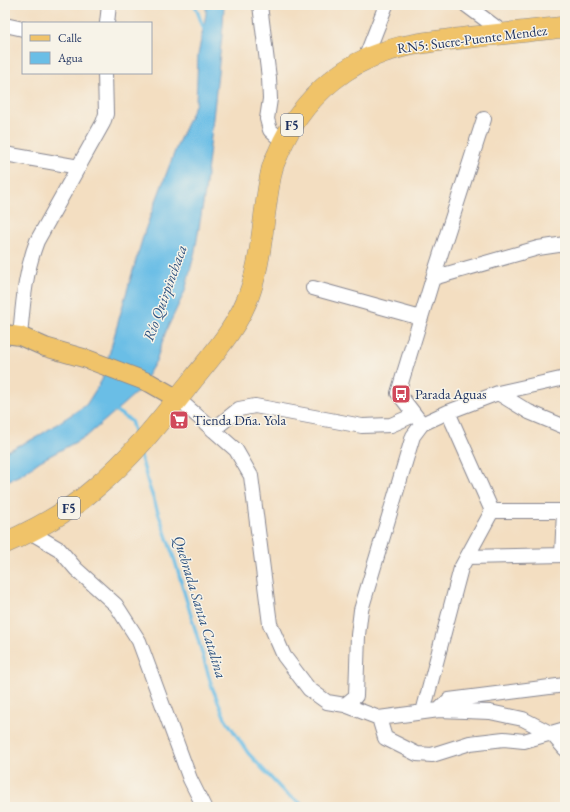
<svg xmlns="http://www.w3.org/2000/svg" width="570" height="812" font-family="'EB Garamond',serif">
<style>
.water{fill:#6abee6;stroke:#4276a2}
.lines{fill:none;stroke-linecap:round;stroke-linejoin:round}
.stream{stroke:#6abee6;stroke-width:3.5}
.minor-casing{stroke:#878690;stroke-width:16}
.major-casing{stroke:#878690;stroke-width:20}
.highway-casing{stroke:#878690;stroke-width:22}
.minor{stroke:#fff;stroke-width:14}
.major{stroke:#f0c369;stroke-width:18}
.highway{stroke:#f0c369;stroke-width:21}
.labels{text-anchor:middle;stroke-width:3;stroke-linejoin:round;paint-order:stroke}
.shield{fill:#f7f3e8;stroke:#5d6a87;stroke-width:1}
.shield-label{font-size:13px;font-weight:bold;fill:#1b2f5e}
.street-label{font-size:14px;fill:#1b2f5e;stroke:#f7f3e8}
.poi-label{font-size:14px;fill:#1b2f5e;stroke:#f7f3e8;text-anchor:start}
.water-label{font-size:15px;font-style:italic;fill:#2f5380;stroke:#f7f3e8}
</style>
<rect width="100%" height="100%" fill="#f7f3e8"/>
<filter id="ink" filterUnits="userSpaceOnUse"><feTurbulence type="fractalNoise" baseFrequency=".025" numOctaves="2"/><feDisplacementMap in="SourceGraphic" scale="8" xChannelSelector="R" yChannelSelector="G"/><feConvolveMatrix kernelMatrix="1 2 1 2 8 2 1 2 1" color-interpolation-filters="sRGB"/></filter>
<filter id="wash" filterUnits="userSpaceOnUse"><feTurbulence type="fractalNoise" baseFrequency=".012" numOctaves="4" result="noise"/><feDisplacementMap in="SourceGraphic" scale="16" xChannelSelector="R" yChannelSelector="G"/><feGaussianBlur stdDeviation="0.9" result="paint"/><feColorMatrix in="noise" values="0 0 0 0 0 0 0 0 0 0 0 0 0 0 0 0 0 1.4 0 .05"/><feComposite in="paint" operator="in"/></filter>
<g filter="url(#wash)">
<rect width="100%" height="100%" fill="#f3dec1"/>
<path class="water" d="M 206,5 L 224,5 L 223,26 L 205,192 L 195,251 L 185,291 L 166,331 L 156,361 L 138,391 L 110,416 L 87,436 L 40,461 L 22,474 L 5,482 L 5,452 L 37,437 L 86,405 L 102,380 L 124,301 L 145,230 L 178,143 L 196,103 L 198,55 L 206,14 Z"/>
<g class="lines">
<path class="stream" d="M 195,5 L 205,32
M 113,409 L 131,421 L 136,438
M 140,454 L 149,486 L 175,561 L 212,687 L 225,718 L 248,753 L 285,793 L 306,807"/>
</g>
</g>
<g filter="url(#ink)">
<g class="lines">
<g class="minor-casing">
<path id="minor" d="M 260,5 L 269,78 L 270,99 L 267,119 L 270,130 L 283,142
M 466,5 L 505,34
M 107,23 L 109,5
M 5,25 L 23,29
M 365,59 L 386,5
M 5,154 L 79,167
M 433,278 L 538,248 L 565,244
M 313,288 L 421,318
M 20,336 C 23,303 25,272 37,241 L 103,123 L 106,114 L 105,73
M 498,393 L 529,412 L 565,427
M 178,399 L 236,450 L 251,476 L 270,624 L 284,656 L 309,689 L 327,702 L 345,705 L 356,696 L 358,635 L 361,610 L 413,436 L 422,424 L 448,412 L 498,393 L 565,378
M 448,412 L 492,511 L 565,511
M 422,424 L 398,393 L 433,278 L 484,119
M 213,430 L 239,409 L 255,406 L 362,426 L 391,425 L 414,415
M 30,532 L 59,549 L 76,569 L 116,605 L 139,641 L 190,779 L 204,807
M 562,555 L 564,511
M 467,557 L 565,555
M 345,705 L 379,718 L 439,710 L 490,712 L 523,719 L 552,734 L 565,749
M 439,710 L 449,700 L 565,685
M 423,712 L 461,568 L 492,511
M 379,718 L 385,738 L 417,754 L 432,755 L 470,743 L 504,739 L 524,741 L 565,729"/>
</g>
<g class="major-casing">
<path id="major" d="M 5,334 L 20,336 L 45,347 L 87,359 L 150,383 L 178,399"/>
</g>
<g class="highway-casing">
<path id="highway" d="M 5,543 C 37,529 68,512 94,489 C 133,457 164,416 195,377 C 216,351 241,322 251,289 C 263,252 263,212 271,174 C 272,167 275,160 278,154 C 292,119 314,92 345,71 C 385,44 427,42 473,37 C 504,34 534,30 565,27"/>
</g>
<use href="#minor" class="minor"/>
<use href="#major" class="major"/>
<use href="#highway" class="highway"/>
</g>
</g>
<defs>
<g id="bus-square" transform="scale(1)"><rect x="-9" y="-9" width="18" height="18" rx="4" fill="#d1495b" stroke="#f7f3e8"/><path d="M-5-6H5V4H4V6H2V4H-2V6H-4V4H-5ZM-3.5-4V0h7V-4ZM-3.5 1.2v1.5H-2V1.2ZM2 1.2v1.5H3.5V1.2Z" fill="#fff"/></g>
<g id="supermarket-square" transform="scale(1)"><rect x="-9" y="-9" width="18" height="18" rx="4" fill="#d1495b" stroke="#f7f3e8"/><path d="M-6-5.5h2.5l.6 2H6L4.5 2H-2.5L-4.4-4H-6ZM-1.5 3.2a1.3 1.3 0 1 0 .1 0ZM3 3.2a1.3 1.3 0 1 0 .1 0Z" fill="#fff"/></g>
</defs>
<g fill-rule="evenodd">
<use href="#bus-square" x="401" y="394"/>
<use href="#supermarket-square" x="179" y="420"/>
</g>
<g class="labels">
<g class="shield">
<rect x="281" y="114" width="22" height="22" rx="3"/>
<rect x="58" y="497" width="22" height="22" rx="3"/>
</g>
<g class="shield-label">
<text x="292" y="130">F5</text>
<text x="69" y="513">F5</text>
</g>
<g class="street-label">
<text transform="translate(472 39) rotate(-7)" y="5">RN5: Sucre-Puente Mendez</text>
</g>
<g class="poi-label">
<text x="415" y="399">Parada Aguas</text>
<text x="193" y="425">Tienda Dña. Yola</text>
</g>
<g class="water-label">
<text transform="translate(165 293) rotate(-70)" y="5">Río Quirpinchaca</text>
<text transform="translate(200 607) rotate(73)" y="5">Quebrada Santa Catalina</text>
</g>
</g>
<rect width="570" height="812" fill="none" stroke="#f7f3e8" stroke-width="20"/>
<rect x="22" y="22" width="130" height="52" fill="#f7f3e8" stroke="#9fa5b1"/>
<rect x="30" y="35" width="20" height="6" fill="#f0c369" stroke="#9fa5b1"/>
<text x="58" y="42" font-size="12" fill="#1b2f5e">Calle</text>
<rect x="30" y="52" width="20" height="12" fill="#6abee6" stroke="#9fa5b1"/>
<text x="58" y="62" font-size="12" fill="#1b2f5e">Agua</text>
</svg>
